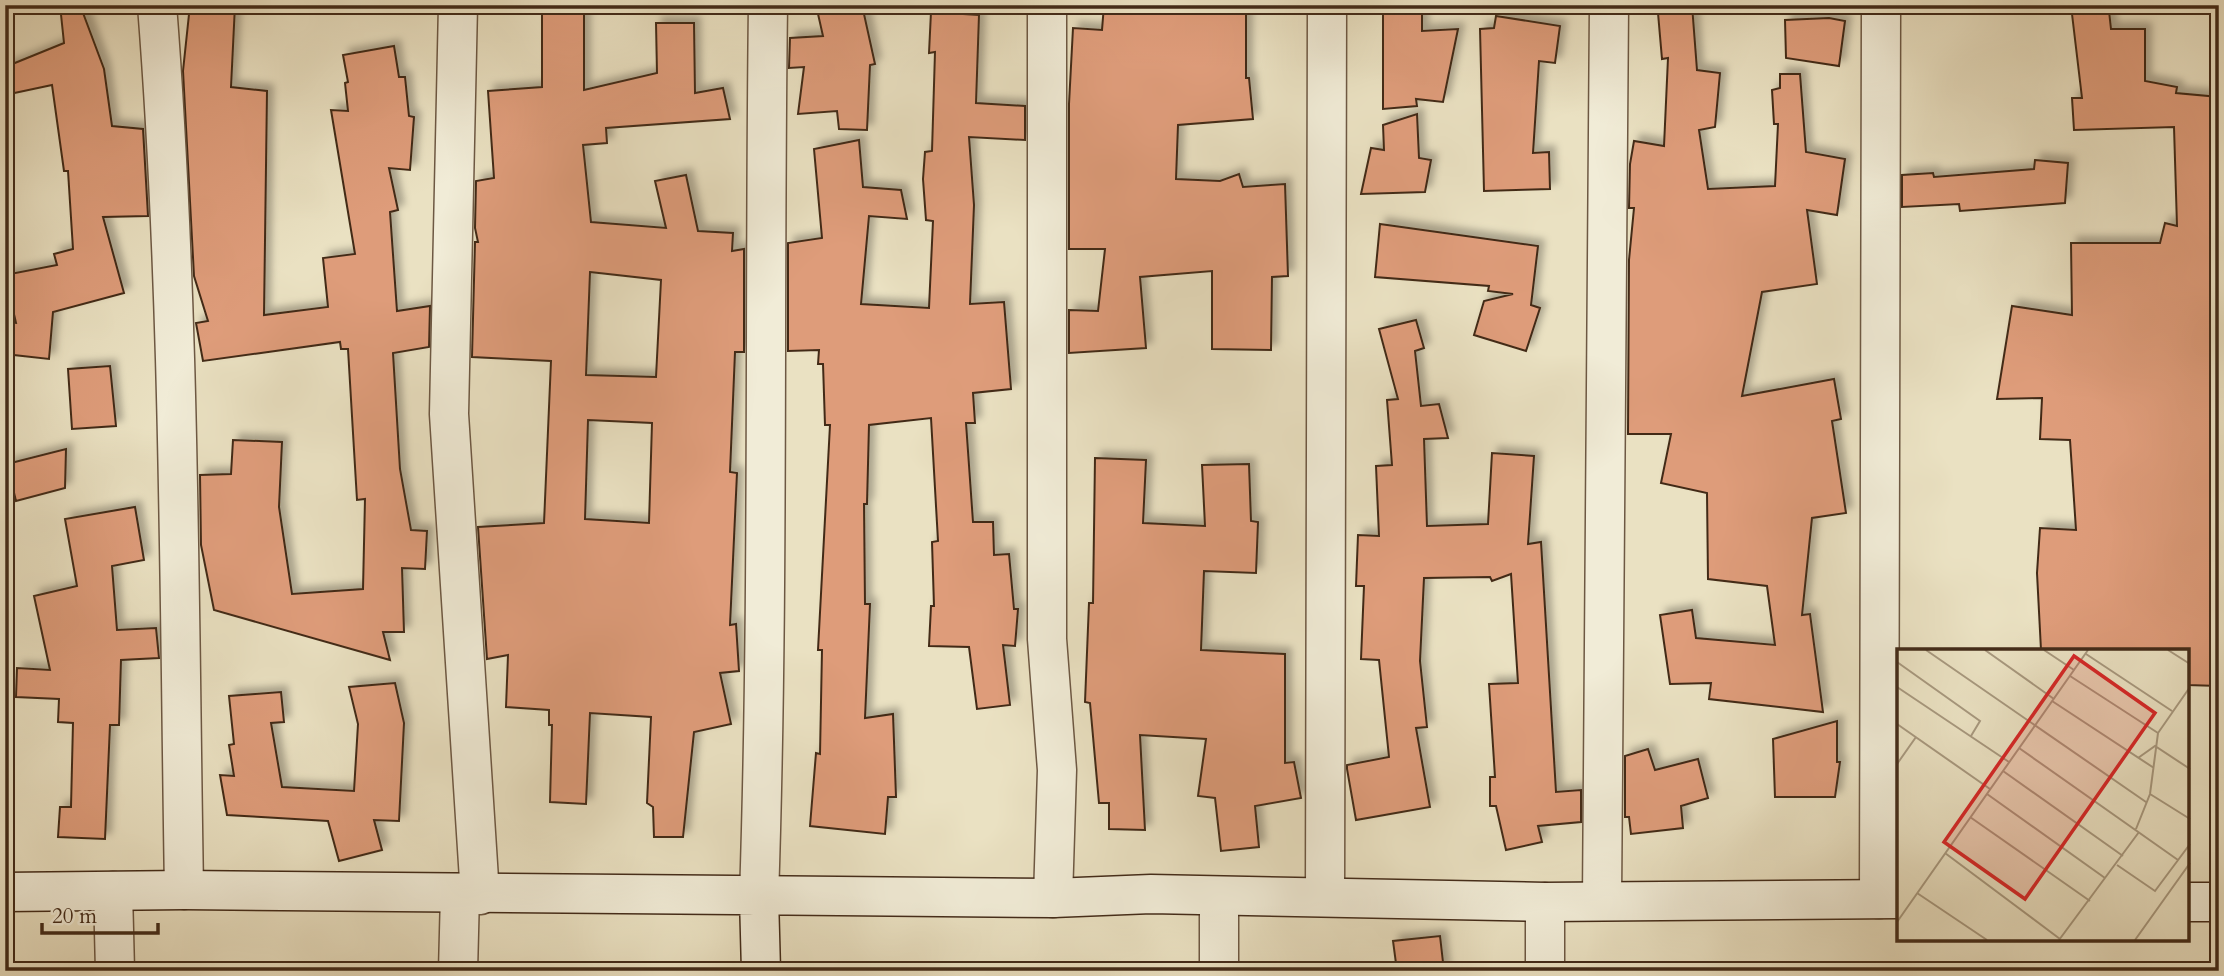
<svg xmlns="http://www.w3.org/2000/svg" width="2224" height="976" font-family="Cardo,serif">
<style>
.building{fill:#de9c7a;stroke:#432b19;stroke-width:2;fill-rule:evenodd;filter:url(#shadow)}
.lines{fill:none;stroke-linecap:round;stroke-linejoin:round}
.street-casing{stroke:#6d5843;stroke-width:41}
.secondary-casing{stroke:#432b19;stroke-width:41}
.street{stroke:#f1ecd7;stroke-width:38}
.secondary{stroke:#f1ecd7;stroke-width:38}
.inset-road{fill:none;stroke:#a7987e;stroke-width:2}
.view{fill:#d62828;fill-opacity:0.15;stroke:#d62828;stroke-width:3.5}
.inset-edge{fill:none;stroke:#432b19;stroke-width:3.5}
</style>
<defs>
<filter id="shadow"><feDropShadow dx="6" dy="-6" stdDeviation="3.5" flood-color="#0004"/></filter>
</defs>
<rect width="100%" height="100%" fill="#eae1c2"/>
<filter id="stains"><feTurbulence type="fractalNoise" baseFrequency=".00286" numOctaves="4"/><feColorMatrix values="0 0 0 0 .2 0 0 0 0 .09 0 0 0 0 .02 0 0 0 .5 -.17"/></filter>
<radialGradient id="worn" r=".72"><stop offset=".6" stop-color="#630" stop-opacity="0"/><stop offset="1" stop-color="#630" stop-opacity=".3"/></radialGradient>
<path class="building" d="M 60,5 L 80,5 L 104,69 L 112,126 L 143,129 L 148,216 L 103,217 L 124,293 L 53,312 L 49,359 L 5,354 L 5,322 L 16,323 L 5,275 L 57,265 L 54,254 L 73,249 L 68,171 L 64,171 L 52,85 L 5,95 L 5,67 L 64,43 Z
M 190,5 L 235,5 L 231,87 L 267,91 L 264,315 L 328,307 L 323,258 L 355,254 L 331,110 L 348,111 L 345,83 L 348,82 L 343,55 L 394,46 L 399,77 L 405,77 L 409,116 L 414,117 L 410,170 L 389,168 L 398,210 L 390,212 L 397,311 L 430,306 L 429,347 L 393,353 L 400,469 L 411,530 L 427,531 L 425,569 L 402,568 L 404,632 L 383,632 L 390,660 L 214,610 L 201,545 L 200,475 L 231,474 L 233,440 L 282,442 L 279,507 L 292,594 L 363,589 L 365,499 L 357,500 L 348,349 L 341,349 L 340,342 L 203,361 L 196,323 L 208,321 L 194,276 L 183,71 Z
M 542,5 L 584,5 L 584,90 L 657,73 L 656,23 L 694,23 L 695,93 L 723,88 L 730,119 L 606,128 L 607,143 L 583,145 L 591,222 L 666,228 L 655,181 L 686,175 L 698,231 L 733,233 L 732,251 L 744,249 L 744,352 L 735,352 L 730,472 L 737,473 L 730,625 L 736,624 L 739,671 L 720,673 L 731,724 L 694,732 L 683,837 L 654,837 L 653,807 L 647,803 L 651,717 L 590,713 L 586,804 L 550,802 L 552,725 L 549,725 L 549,710 L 506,707 L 508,655 L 487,659 L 478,527 L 544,523 L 551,361 L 472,357 L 475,242 L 478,242 L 475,228 L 476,181 L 494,178 L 488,91 L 542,87 ZM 590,272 L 661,280 L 656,377 L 586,375 ZM 588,420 L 652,423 L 649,523 L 585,519 Z
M 816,5 L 862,5 L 875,64 L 870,65 L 867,130 L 839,129 L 837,111 L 798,114 L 804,67 L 789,68 L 790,38 L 823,36 Z
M 1104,5 L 1152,9 L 1153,5 L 1246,8 L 1246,78 L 1249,78 L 1253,119 L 1178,125 L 1176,179 L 1220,181 L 1239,174 L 1243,187 L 1285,184 L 1288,276 L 1272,277 L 1271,350 L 1212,349 L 1212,271 L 1140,277 L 1146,348 L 1069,353 L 1069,310 L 1098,311 L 1105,249 L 1069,249 L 1069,104 L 1073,28 L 1102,30 Z
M 1672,5 L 1692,5 L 1697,70 L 1720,73 L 1715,127 L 1699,130 L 1708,189 L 1775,186 L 1778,124 L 1774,124 L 1772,90 L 1780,88 L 1780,74 L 1800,74 L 1806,152 L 1845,159 L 1837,215 L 1807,210 L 1817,284 L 1762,292 L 1742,396 L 1834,379 L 1841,419 L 1832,421 L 1846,513 L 1812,518 L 1802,615 L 1810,614 L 1823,712 L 1709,699 L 1711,683 L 1670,684 L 1660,615 L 1692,610 L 1696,638 L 1775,645 L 1767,586 L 1708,579 L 1707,493 L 1661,483 L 1671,434 L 1628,434 L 1629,260 L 1634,208 L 1629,208 L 1630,164 L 1634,141 L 1664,146 L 1668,58 L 1662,59 L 1658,13 L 1671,12 Z
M 1383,9 L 1422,9 L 1422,31 L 1458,29 L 1443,102 L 1416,99 L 1417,106 L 1383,109 Z
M 2109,11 L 2111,29 L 2145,29 L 2145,81 L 2177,87 L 2176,93 L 2219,97 L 2219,686 L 2187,685 L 2187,650 L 2041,650 L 2037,573 L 2040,528 L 2076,530 L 2070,440 L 2040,439 L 2042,398 L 1997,399 L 2012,306 L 2072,315 L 2071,243 L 2160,243 L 2165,223 L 2177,226 L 2174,127 L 2074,130 L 2072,98 L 2082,98 L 2072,14 Z
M 931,12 L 979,15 L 976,103 L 1025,106 L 1025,140 L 969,137 L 974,205 L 970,304 L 1004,302 L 1011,389 L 973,393 L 975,423 L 966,423 L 973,522 L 993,522 L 994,555 L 1009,554 L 1014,609 L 1018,609 L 1015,646 L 1003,645 L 1010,705 L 977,709 L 969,647 L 929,646 L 931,606 L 934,606 L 932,542 L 938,541 L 931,418 L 869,425 L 867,504 L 864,504 L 865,604 L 870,604 L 865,718 L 893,714 L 896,797 L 888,797 L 885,834 L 810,826 L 816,753 L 820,754 L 822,650 L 818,650 L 830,425 L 825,425 L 823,364 L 818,364 L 819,350 L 788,351 L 788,243 L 822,238 L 814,149 L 859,140 L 863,187 L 901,190 L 907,219 L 869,216 L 861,304 L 929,308 L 933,221 L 926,220 L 923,179 L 925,152 L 932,151 L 935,52 L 929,53 Z
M 1496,16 L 1560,26 L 1555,63 L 1539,61 L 1533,153 L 1549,152 L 1550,189 L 1484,191 L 1480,29 L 1494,28 Z
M 1829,18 L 1845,21 L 1839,66 L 1786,58 L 1785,20 Z
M 1417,114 L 1419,158 L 1431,160 L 1425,192 L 1361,194 L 1371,148 L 1384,150 L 1383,125 Z
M 2035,160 L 2068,163 L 2065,203 L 1960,211 L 1959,204 L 1902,207 L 1902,175 L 1933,173 L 1934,177 L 2034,169 Z
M 1380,224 L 1538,246 L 1531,305 L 1540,308 L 1526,351 L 1474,335 L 1484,301 L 1513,294 L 1488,291 L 1489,286 L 1375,277 Z
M 1416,320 L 1424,348 L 1415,351 L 1421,406 L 1439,404 L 1448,438 L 1424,439 L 1427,526 L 1488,524 L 1492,453 L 1534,456 L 1528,544 L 1541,542 L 1556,792 L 1581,790 L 1581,822 L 1538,826 L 1542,842 L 1506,850 L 1496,806 L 1490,806 L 1490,777 L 1495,777 L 1489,684 L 1518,683 L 1511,574 L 1492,581 L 1490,577 L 1424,578 L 1420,661 L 1427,727 L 1416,728 L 1430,807 L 1356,820 L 1347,769 L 1347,765 L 1389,757 L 1379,660 L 1361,659 L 1364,586 L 1356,586 L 1358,535 L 1379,536 L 1376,466 L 1392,465 L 1387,400 L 1398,399 L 1379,329 Z
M 110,366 L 116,426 L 72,429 L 68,369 Z
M 66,449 L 65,488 L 16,501 L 7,464 Z
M 1095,458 L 1146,460 L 1143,523 L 1205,526 L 1202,465 L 1249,464 L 1251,521 L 1258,522 L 1256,573 L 1204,571 L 1201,650 L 1285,654 L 1285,763 L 1294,762 L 1301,798 L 1255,806 L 1259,847 L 1221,851 L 1215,798 L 1198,796 L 1206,739 L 1140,735 L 1145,830 L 1109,829 L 1109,803 L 1099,803 L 1090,703 L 1085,702 L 1089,603 L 1093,603 Z
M 135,507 L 144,560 L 112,566 L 117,630 L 156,628 L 159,658 L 121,660 L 119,725 L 110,725 L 105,839 L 58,837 L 60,807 L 71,807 L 73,723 L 58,722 L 59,699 L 16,697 L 17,668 L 50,670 L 34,596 L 77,586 L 65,519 Z
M 395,683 L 404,723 L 399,821 L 374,820 L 382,850 L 339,861 L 328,821 L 227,815 L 220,775 L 234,776 L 229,745 L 234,744 L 229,696 L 281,692 L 284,722 L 271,723 L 282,787 L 354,791 L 358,724 L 349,687 Z
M 1837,721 L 1837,762 L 1840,762 L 1835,797 L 1775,797 L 1773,739 Z
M 1648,749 L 1655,770 L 1698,759 L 1708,798 L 1681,806 L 1683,828 L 1631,834 L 1629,817 L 1625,817 L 1625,756 Z
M 1440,936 L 1444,971 L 1397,971 L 1393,941 Z"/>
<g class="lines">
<g class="street-casing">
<path id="street" d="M 157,5 C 180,299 179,595 184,890
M 458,5 L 449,414 L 480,895
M 1047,5 L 1047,639 L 1057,770 L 1053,898
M 113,891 L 115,971
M 1219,896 L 1219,971
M 759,897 C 769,600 764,302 768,5
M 1325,897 L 1327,5
M 1879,899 L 1881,5
M 1602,900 L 1609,5
M 458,971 L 460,894
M 1545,971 L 1545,902"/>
</g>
<g class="secondary-casing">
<path id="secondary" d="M 5,892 L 184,890 L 1053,898 L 1151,894 L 1545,902 L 1898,899
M 759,897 L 761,971
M 2187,902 L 2219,902"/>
</g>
<use href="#street" class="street"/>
<use href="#secondary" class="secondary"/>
</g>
<g transform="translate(1897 649)">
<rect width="292" height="292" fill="#eae1c2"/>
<path class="inset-road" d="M 29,1 L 249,153M 88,1 L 157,50M 147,1 L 177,21M 271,1 L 293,15M 189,5 L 275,62M 0,13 L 83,72 L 74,87M 173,27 L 261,84M 0,38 L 112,113M 155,52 L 257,119M 0,75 L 93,140M 122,99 L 281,211M 241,109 L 258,97 L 293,120M 0,115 L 19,88M 106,122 L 226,207M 90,145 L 208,229M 253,145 L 293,170M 73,168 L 193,252M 239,180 L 253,145 L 261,84 L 293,38M 48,204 L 163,290M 220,216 L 258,242 L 293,195M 20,244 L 90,291M 0,273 L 191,1M 162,291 L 242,183M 238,291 L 293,214"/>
<path class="view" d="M 177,7 L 258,64 L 128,250 L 47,193 Z"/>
<rect width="292" height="292" class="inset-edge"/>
</g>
<rect width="2224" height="976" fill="none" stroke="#eae1c2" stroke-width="28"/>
<rect x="7" y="7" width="2210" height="962" fill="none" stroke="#432b19" stroke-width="3.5"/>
<rect x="14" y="14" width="2196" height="948" fill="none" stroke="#432b19" stroke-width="2"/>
<path d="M42 923v10h116v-10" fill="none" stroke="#432b19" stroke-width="3.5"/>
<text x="52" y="923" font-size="21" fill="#432b19" stroke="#f1ecd7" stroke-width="5" paint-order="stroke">20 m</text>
<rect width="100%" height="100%" filter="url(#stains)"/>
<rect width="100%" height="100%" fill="url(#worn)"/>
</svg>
